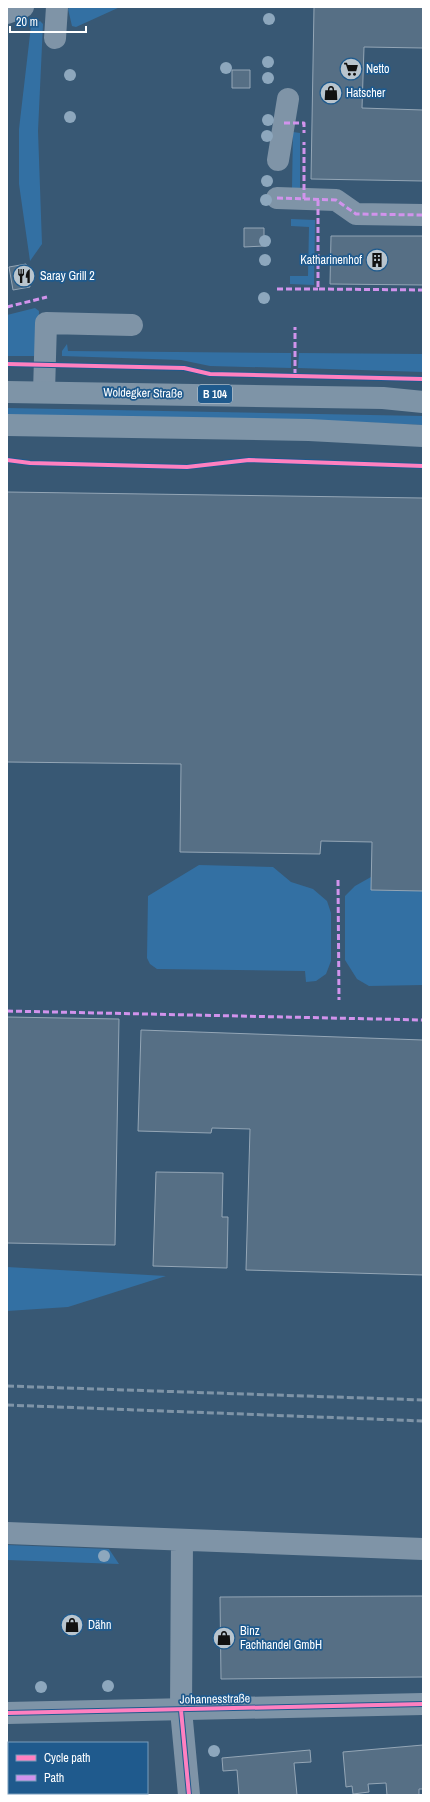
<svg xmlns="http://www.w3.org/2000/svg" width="430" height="1802" font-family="'Archivo Narrow',sans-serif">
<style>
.green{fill:#3370a3}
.building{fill:#566f85;stroke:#94a6b6}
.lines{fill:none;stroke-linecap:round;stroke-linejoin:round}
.minor{stroke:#7f94a7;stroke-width:22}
.major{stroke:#7e94a7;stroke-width:22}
.rail{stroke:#7f94a7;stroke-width:3;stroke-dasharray:7 3;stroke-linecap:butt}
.quiet{stroke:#d193ec;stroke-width:3;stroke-dasharray:6 3;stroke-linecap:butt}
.cycleway-casing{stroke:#1f5a8d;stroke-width:6}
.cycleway{stroke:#ff80c0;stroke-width:4}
.tree{fill:#8da7bd}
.labels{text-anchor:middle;stroke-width:3.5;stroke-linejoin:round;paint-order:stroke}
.shield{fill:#1f5a8d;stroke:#bccedd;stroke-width:1}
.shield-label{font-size:11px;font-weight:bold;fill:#fff}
.poi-label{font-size:12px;fill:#fff;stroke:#1f5a8d;text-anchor:start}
.street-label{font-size:12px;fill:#fff;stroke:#1f5a8d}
</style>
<rect width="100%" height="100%" fill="#385874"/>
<path class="green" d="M 70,7 L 120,7 L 76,27 L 72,26 L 68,9 Z
M 40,21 L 43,24 L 38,131 L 42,244 L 30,261 L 19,184 L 19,129 L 31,26 Z
M 293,132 L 300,133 L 300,188 L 292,188 Z
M 291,219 L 315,220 L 314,285 L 290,284 L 290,276 L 308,276 L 309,227 L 291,226 Z
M 35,308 L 39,311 L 38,351 L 34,356 L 7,356 L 7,315 Z
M 67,344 L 68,351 L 291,353 L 291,368 L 210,366 L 181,360 L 62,356 L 62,351 Z
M 299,353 L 423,354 L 423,372 L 298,368 Z
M 7,408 L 423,416 L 423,425 L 310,420 L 7,416 Z
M 199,865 L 273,867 L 291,882 L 313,889 L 327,901 L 331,913 L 331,961 L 326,974 L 316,981 L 306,982 L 305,971 L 157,969 L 150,964 L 147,958 L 148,896 Z
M 371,877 L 372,890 L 423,891 L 423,985 L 369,986 L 357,979 L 345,960 L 345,896 L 355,886 Z
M 7,1267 L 166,1276 L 68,1307 L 7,1311 Z
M 7,1545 L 109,1549 L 119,1564 L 7,1560 Z"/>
<path class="building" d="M 314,7 L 423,7 L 423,48 L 364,47 L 362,108 L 423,110 L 423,181 L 311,179 Z
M 232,70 L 250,70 L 250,88 L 232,88 Z
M 244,228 L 264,228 L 264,246 L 244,247 Z
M 331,236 L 423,236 L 423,285 L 330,284 Z
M 26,264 L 30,287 L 13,290 L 9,267 Z
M 7,492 L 423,498 L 423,891 L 371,890 L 372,842 L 321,841 L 320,854 L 180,852 L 181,764 L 7,762 Z
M 7,1017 L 119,1019 L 115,1245 L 7,1243 Z
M 141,1030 L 423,1040 L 423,1275 L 246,1270 L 250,1129 L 212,1128 L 211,1133 L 138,1131 Z
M 156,1172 L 223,1173 L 222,1217 L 228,1217 L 227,1268 L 153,1266 Z
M 423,1596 L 423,1677 L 221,1679 L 220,1597 Z
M 7,1743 L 9,1743 L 9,1779 L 7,1780 Z
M 423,1745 L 423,1789 L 419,1789 L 419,1795 L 387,1795 L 386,1783 L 368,1784 L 369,1792 L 353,1794 L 352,1786 L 346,1787 L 343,1752 Z
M 310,1750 L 311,1762 L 294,1763 L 297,1795 L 239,1795 L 237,1770 L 223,1771 L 222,1758 Z
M 86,1793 L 122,1793 L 123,1795 L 86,1795 Z"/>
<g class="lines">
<path class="minor" d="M 7,13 L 23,7
M 55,38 L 57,7
M 278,160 L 288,99
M 277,198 L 336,200 L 356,214 L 423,215
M 44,392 L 46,323 L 132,325
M 7,1533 L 423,1549
M 182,1540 L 181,1710 L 189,1795"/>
<path class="major" d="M 7,392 L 383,398 L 423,402
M 7,425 L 309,430 L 423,436
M 7,1713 L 423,1704"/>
<path class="rail" d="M 7,1386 L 423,1400
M 7,1405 L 423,1421"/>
<path class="quiet" d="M 284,123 L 304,123 L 304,133
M 277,198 L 336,200 L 356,214 L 423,215
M 304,199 L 304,142
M 318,200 L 318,289 L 423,290
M 277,289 L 318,289
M 7,307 L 47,297
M 295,375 L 295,327
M 338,880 L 339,1000
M 7,1011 L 423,1020"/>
<g class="cycleway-casing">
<path id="cycleway" d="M 7,364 L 184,368 L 210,374 L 423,379
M 7,460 L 30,463 L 187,467 L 249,460 L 423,466
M 181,1710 L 189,1795
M 7,1713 L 423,1704"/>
</g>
<use href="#cycleway" class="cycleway"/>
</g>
<g class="tree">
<circle cx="269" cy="19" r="6"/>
<circle cx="268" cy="62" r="6"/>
<circle cx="226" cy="68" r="6"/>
<circle cx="70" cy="75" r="6"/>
<circle cx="268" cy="78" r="6"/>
<circle cx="70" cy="117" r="6"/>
<circle cx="268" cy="120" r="6"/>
<circle cx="267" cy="136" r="6"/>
<circle cx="267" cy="181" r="6"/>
<circle cx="266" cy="200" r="6"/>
<circle cx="265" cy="241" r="6"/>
<circle cx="265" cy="260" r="6"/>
<circle cx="264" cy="298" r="6"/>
<circle cx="104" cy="1556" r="6"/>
<circle cx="108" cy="1686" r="6"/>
<circle cx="41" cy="1687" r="6"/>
<circle cx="214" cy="1751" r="6"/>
</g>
<defs>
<g id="supermarket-disc" transform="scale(1.15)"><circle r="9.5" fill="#b9c5ce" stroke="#1f5a8d"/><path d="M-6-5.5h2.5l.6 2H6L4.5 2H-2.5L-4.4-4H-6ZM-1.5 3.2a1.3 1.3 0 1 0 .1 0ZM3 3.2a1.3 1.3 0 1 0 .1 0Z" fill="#111"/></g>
<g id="shop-disc" transform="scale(1.15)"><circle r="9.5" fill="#b9c5ce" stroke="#1f5a8d"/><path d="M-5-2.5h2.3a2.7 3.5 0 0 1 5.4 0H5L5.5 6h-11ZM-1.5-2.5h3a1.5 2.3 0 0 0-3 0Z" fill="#111"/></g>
<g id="building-disc" transform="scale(1.15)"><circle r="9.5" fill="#b9c5ce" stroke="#1f5a8d"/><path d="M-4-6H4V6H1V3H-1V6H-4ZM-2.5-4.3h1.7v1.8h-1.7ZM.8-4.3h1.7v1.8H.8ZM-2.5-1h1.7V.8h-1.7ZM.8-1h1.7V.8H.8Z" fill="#111"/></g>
<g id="restaurant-disc" transform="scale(1.15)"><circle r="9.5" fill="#b9c5ce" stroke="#1f5a8d"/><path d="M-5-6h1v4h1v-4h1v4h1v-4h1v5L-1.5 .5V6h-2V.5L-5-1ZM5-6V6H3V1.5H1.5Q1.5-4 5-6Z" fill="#111"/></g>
</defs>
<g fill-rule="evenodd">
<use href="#supermarket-disc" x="351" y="69"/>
<use href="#shop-disc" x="331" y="93"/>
<use href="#building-disc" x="377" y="260"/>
<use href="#restaurant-disc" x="24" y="276"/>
<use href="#shop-disc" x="72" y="1625"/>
<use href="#shop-disc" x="224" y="1638"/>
</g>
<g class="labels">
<rect class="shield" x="198" y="385" width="34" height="18" rx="3"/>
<g class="shield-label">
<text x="215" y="398">B 104</text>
</g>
<g class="poi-label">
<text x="366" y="73">Netto</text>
<text x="346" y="97">Hatscher</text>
<text x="362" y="264" text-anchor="end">Katharinenhof</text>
<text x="40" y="280">Saray Grill 2</text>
<text x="88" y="1629">Dähn</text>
<text x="240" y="1635">Binz<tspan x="240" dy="14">Fachhandel GmbH</tspan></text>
</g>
<g class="street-label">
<text transform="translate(143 393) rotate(1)" y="4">Woldegker Straße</text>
<text transform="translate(215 1699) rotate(-1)" y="4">Johannesstraße</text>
</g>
</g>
<rect width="430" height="1802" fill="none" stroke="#ffffff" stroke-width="16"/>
<rect x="8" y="1742" width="140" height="52" fill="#1f5a8d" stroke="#799cbb"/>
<rect x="16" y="1755" width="20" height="6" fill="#ff80c0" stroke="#799cbb"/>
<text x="44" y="1762" font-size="12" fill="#ffffff">Cycle path</text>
<rect x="16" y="1775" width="20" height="6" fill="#d193ec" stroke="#799cbb"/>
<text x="44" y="1782" font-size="12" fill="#ffffff">Path</text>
<path d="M10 26v6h76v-6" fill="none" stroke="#ffffff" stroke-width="2"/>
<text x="16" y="26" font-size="12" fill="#ffffff" stroke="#1f5a8d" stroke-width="3" paint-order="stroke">20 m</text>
</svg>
